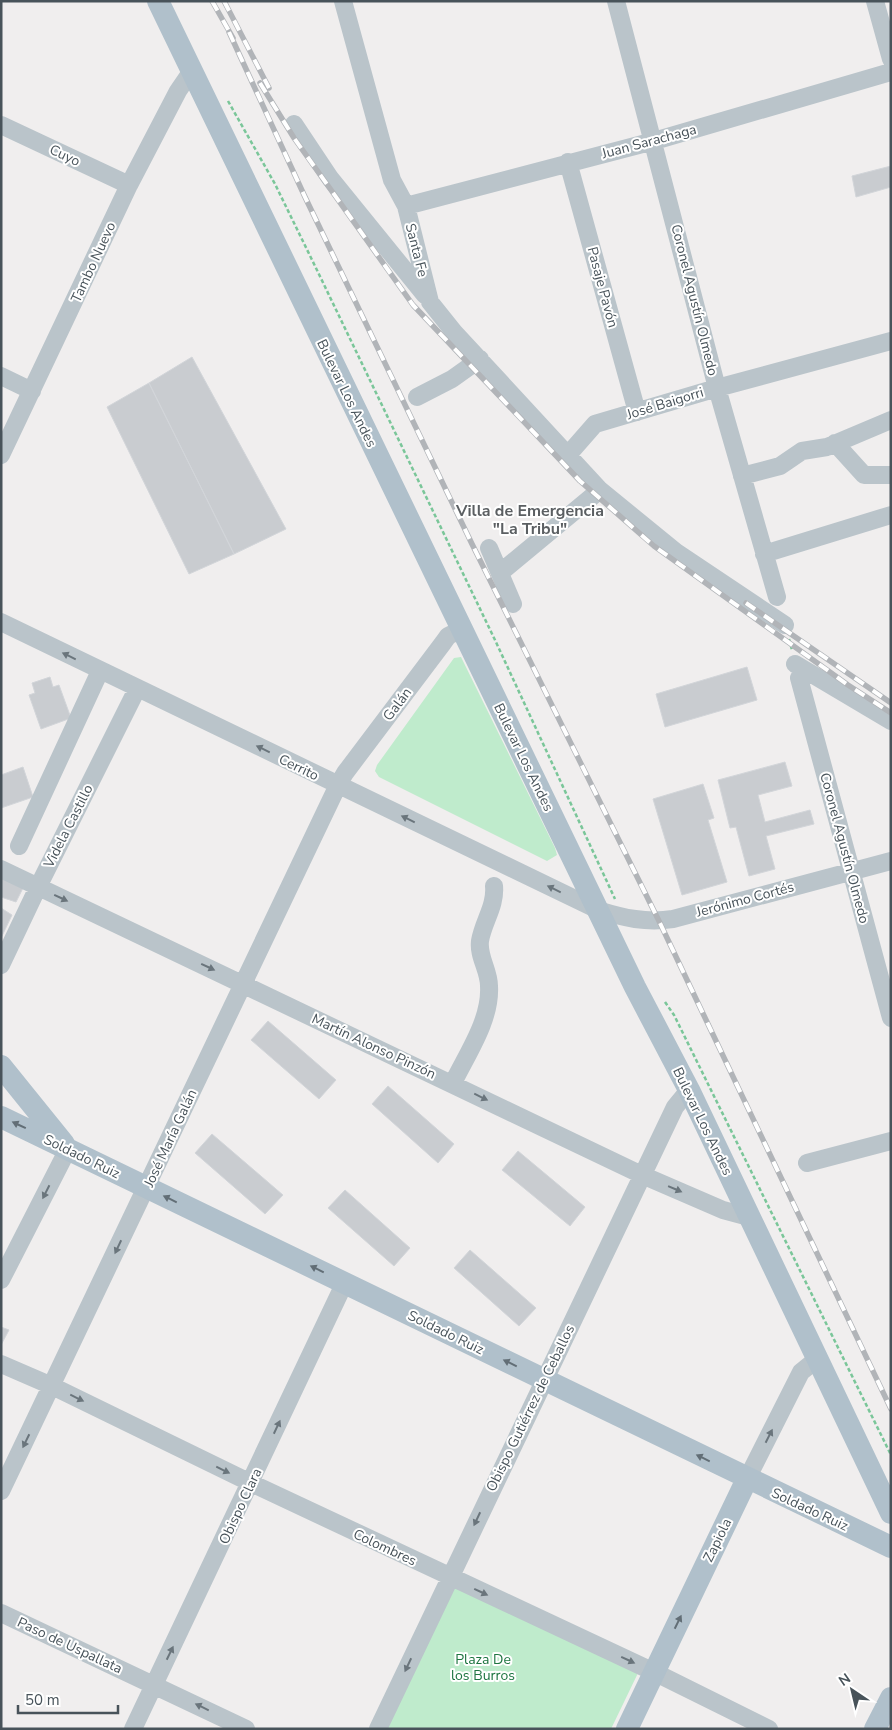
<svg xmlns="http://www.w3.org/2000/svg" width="892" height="1730" font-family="'Nunito Sans',sans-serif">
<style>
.green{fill:#bfebcc}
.building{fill:#c9ccd0;stroke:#d2d5d9}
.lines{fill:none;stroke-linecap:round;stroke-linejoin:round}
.path{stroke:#7ac699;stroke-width:2.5;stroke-dasharray:4 2.5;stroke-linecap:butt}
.minor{stroke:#bac4ca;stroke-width:18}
.major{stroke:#b0c0cb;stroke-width:22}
.rail-casing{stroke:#b1b4b8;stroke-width:5.5}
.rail{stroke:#fff;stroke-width:4;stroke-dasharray:11;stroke-linecap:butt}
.oneway{fill:#6a757c}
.oneway2{fill:#626e76}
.labels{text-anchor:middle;stroke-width:4;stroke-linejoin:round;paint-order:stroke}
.street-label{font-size:14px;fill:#48535a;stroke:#fff}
.park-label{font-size:14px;fill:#1e7541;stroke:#fff}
.quarter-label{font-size:16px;font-weight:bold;fill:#5b5f62;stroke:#fff}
</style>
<rect width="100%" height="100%" fill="#f0eeee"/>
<path class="green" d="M 461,657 L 555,848 L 557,855 L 547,861 L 379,777 L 375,771 L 377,765 L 454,658 Z
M 453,1583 L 638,1673 L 611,1729 L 385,1729 Z"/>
<path class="building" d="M 891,166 L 891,187 L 856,197 L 852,176 Z
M 192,357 L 286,529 L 234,554 L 149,383 Z
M 149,383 L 234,554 L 189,574 L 107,407 Z
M 747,667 L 757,700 L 665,727 L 656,694 Z
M 50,677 L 53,687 L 59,685 L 71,718 L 41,729 L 29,695 L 35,693 L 32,683 Z
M 785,762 L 792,786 L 758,795 L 765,822 L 810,810 L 814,824 L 766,836 L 775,869 L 749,876 L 736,827 L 730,828 L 718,780 Z
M 23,767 L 33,797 L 1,808 L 1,775 Z
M 703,784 L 714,818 L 708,820 L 727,882 L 682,895 L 653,799 Z
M 1,873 L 25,884 L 16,902 L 1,897 Z
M 1,908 L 12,915 L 1,938 Z
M 268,1021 L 336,1080 L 319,1099 L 251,1040 Z
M 388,1086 L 454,1144 L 438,1163 L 372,1104 Z
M 212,1134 L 283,1195 L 265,1214 L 195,1153 Z
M 518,1151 L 585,1207 L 570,1226 L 502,1170 Z
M 345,1190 L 410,1248 L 394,1266 L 328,1208 Z
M 470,1250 L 536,1308 L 519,1326 L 454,1268 Z
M 1,1327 L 9,1330 L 1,1345 Z"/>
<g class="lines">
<path class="path" d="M 228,101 L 275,184 L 315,266 L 495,640 L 615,899
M 789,639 L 792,650
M 665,1002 L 674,1015 L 891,1455"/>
<path class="minor" d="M 343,1 L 392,180 L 406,206 L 430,302 L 454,332 L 600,490 L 676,552 L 785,625
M 616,1 L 717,388 L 777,597
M 875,1 L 891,59
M 294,124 L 330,178 L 425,295
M 1,125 L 129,185
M 568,162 L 637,412
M 406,206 L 654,141 L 891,72
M 1,376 L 32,391
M 417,397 L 452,379 L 480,359
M 835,443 L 864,475 L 891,475
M 1,455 L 129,185 L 178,91 L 191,72
M 567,456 L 595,424 L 717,388 L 891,341
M 742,476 L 780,466 L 802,451 L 827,447 L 891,420
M 489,548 L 513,604
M 764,554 L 891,515
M 501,572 L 600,490
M 1,622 L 598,910 C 624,918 646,923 673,919 L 891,861
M 795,664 L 891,721
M 799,678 L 891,1018
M 19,846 L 100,671
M 1,869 L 642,1175 L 723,1210 L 749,1217
M 1,965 L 38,887 L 137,689
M 453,1083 C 467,1054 491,1020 489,986 C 489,970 478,957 480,941 C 483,922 496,906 494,886
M 807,1163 L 891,1141
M 1,1280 L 68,1149
M 1,1364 L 52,1386 L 251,1483 L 654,1672 L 769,1729
M 747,1479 L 801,1372 L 817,1359
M 1,1491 L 338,785 L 345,773 L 443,643 L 448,636 L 462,629
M 1,1613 L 246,1729
M 133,1729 L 345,1282
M 378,1729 L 675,1107 L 689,1090"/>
<path class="major" d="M 158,1 L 635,987 L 689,1090 L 891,1513
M 1,1066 L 64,1144
M 1,1117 L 891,1547
M 627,1729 L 747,1479
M 875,1729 L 891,1698"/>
<g class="rail-casing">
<path id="rail" d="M 212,1 L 233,38
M 224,1 L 269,88
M 229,32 L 305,197 L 472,544 L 659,921 L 891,1409
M 260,83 L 294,138 L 413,305 L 580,481 L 654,546 L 848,685 L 891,713
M 746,603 L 891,703"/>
</g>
<use href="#rail" class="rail"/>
</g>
<defs><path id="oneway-solid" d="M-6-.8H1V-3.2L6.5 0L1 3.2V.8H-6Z" transform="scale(1.25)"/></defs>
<g class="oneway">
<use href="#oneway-solid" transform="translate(69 656) rotate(-154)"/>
<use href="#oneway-solid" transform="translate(263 749) rotate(-154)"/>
<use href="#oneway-solid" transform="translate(408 819) rotate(-154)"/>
<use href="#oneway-solid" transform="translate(554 889) rotate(-154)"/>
<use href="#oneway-solid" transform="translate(61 898) rotate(25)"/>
<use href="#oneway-solid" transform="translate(208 967) rotate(25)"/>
<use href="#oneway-solid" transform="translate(481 1097) rotate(26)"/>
<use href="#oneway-solid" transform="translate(675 1189) rotate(23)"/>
<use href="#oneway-solid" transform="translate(46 1192) rotate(117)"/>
<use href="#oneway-solid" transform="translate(118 1247) rotate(115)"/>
<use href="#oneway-solid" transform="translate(77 1398) rotate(26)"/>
<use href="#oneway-solid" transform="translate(277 1427) rotate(-65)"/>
<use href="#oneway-solid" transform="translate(769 1436) rotate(-63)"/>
<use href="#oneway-solid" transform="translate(26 1441) rotate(116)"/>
<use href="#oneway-solid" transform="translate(223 1470) rotate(26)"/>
<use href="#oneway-solid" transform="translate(477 1519) rotate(115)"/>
<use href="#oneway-solid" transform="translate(481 1592) rotate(25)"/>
<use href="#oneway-solid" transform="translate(170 1653) rotate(-64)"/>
<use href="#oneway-solid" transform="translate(628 1660) rotate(25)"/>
<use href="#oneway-solid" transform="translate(408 1665) rotate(115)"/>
<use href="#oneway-solid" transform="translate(202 1707) rotate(-154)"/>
</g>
<g class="oneway2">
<use href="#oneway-solid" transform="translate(19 1125) rotate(-155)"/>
<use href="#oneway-solid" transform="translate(170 1199) rotate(-154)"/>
<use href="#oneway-solid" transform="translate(317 1269) rotate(-154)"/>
<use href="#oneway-solid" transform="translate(510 1363) rotate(-154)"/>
<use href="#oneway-solid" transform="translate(703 1458) rotate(-154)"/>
<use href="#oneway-solid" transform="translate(678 1622) rotate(-64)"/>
</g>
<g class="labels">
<g class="street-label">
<text transform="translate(649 141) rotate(-15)" y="5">Juan Sarachaga</text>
<text transform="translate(65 155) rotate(25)" y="5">Cuyo</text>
<text transform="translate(417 250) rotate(76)" y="5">Santa Fe</text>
<text transform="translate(93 262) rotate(-65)" y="5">Tambo Nuevo</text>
<text transform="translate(603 287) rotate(75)" y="5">Pasaje Pavón</text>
<text transform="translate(695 300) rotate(76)" y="5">Coronel Agustín Olmedo</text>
<text transform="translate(347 393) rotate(64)" y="5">Bulevar Los Andes</text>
<text transform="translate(665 403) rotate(-17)" y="5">José Baigorri</text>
<text transform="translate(397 704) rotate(-53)" y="5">Galán</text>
<text transform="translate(524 757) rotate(64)" y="5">Bulevar Los Andes</text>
<text transform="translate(299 767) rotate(26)" y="5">Cerrito</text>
<text transform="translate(68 826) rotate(-63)" y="5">Videla Castillo</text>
<text transform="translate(845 848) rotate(75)" y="5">Coronel Agustín Olmedo</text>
<text transform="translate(745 899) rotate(-15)" y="5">Jerónimo Cortés</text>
<text transform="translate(374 1046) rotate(25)" y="5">Martín Alonso Pinzón</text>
<text transform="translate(703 1121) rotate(64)" y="5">Bulevar Los Andes</text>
<text transform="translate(170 1138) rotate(-65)" y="5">José María Galán</text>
<text transform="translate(82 1156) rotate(26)" y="5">Soldado Ruiz</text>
<text transform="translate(446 1332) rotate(26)" y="5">Soldado Ruiz</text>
<text transform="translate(530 1408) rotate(-64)" y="5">Obispo Gutiérrez de Ceballos</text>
<text transform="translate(240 1506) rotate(-65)" y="5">Obispo Clara</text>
<text transform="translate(810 1509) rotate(25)" y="5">Soldado Ruiz</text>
<text transform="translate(717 1540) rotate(-64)" y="5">Zapiola</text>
<text transform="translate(385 1547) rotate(25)" y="5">Colombres</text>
<text transform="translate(70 1645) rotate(25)" y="5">Paso de Uspallata</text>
</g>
<g class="park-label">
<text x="483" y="1664">Plaza De<tspan x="483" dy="16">los Burros</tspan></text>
</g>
<g class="quarter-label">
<text x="530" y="516">Villa de Emergencia<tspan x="530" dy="18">"La Tribu"</tspan></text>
</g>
</g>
<rect width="892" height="1730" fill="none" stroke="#48535a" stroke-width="5"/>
<g transform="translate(852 1690) rotate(325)" stroke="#ffffff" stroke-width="4" paint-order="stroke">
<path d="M0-4L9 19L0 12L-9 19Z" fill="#48535a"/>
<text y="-8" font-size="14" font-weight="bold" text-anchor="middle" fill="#48535a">N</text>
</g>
<path d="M18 1705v8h100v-8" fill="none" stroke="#48535a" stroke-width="2.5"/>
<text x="25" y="1705" font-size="15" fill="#48535a" stroke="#ffffff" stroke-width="4" paint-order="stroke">50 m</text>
</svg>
